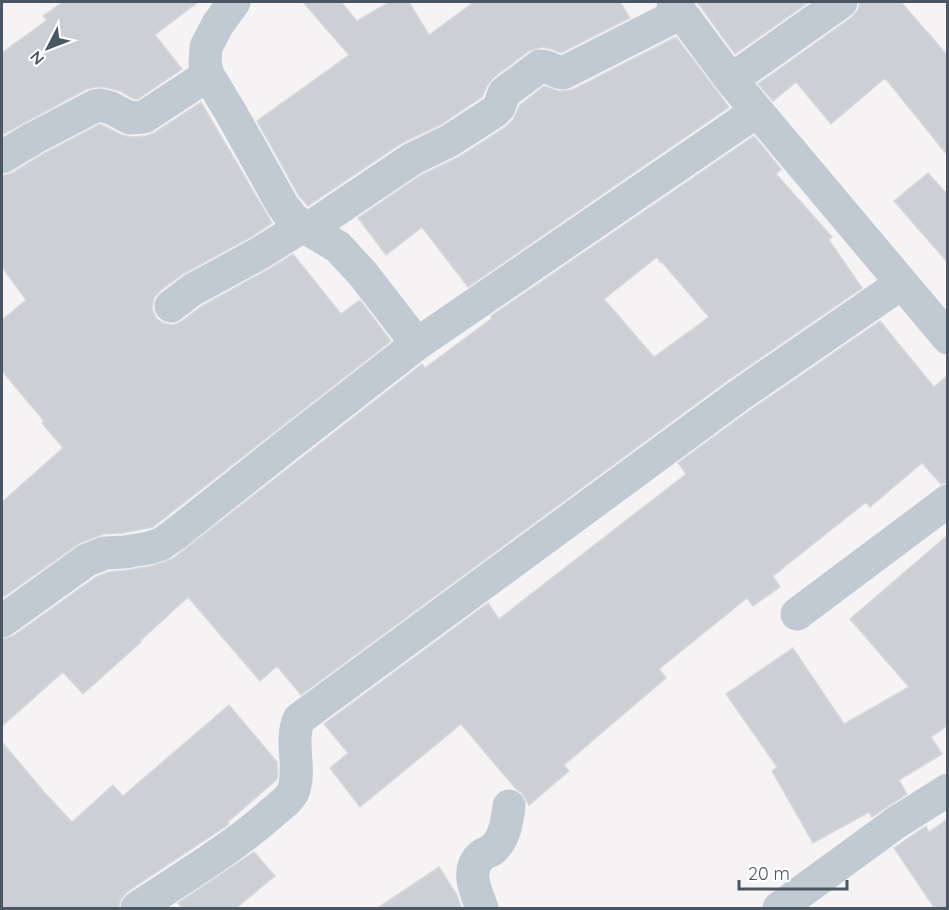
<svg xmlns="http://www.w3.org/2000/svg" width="949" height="910" font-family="Quicksand,sans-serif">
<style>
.building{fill:#cdcfd5;stroke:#d7d9de;stroke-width:1.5;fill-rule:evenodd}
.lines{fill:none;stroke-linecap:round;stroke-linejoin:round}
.minor{stroke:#c1cad2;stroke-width:33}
</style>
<rect width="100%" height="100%" fill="#f5f3f3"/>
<path class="building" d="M 63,2 L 198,2 L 155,35 L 182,69 L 138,99 L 134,99 L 120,91 L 105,87 L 96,87 L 87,89 L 2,135 L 2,53 L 47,20 L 43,16 Z
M 303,2 L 341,2 L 357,21 L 389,2 L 409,2 L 429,35 L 474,2 L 620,2 L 630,18 L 561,53 L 551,49 L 542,47 L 529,51 L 493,78 L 487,86 L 482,97 L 440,125 L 402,143 L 308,206 L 299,196 L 257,121 L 349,55 Z
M 697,2 L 809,2 L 735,54 Z
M 860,2 L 901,2 L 948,56 L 948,156 L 885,78 L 831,124 L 796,82 L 773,101 L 758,84 L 852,17 L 858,10 Z
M 676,37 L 729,107 L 468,287 L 422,227 L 386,255 L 358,218 L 421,175 L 459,157 L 504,128 L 513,120 L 520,105 L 544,86 L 559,91 L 572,90 Z
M 201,102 L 272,223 L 251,237 L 183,274 L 160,291 L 154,298 L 152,308 L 156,318 L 163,323 L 173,325 L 182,321 L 202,306 L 269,269 L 293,254 L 341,314 L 360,300 L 391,341 L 153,527 L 123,533 L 104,534 L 80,543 L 2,598 L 2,502 L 63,448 L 42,423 L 44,421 L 2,371 L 2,320 L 26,300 L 2,267 L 2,176 L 12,173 L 43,154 L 100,124 L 122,135 L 131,137 L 146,136 L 154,133 Z
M 754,136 L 781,169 L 776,174 L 832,237 L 829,240 L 862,288 L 727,381 L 301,695 L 277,666 L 260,681 L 188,597 L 140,641 L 141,642 L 83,694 L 63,672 L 2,726 L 2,639 L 13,636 L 96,577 L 109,572 L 128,570 L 152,566 L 172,559 L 422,364 L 425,368 L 492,318 L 491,316 ZM 657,257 L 660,262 L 661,261 L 709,317 L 654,357 L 604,299 Z
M 928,173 L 948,195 L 948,263 L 894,201 Z
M 880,321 L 934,387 L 948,375 L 948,483 L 941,484 L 922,463 L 870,507 L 866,502 L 773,576 L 780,587 L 753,606 L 747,598 L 659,669 L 666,678 L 564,765 L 569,771 L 529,805 L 521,792 L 516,789 L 461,724 L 360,807 L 330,768 L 348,753 L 324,724 L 488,603 L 499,619 L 686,474 L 678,463 L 749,411 Z
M 948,535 L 948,725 L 931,737 L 942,754 L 899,780 L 907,794 L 872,817 L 869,812 L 813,843 L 772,771 L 777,767 L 726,694 L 793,648 L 844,724 L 909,687 L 850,619 Z
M 229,705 L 277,762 L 278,773 L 277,779 L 228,822 L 229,824 L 127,892 L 121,899 L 118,909 L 2,909 L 2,742 L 44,792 L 72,822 L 113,785 L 123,796 Z
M 948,819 L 948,909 L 935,909 L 894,848 L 926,826 L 929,832 Z
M 254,852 L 275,876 L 235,909 L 183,909 L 178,903 Z
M 439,867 L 457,895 L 462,909 L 376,909 Z"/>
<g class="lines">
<path class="minor" d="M 234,2 L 218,24 L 206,47 L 205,63 L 208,75 L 231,113 L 283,206 L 292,218 L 303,226 L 338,247 L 363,274 L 417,344
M 673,2 L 731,80 L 948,338
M 731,80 L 841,2
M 2,157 L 34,138 L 95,106 L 100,105 L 111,108 L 130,118 L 144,117 L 208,75
M 308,229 L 412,159 L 449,141 L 494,112 L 499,107 L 504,93 L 540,66 C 549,66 555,72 563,73 L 681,13
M 171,306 L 192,290 L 260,253 L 303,226
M 797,614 L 948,501
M 2,621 L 87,560 L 105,553 L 125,552 L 149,548 L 161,544 L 174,535 L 286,446 L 417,344 L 757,111
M 137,908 C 182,878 233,848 273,812 C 280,806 289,800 293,792 C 302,769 289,742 299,719 L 738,396 L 902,283
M 482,908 C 476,892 465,870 481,856 C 484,853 489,852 493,849 C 505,838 507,821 509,806
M 779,908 L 897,822 L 948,790"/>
</g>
<rect width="949" height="910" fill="none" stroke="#4a5661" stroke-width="6"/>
<g transform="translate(48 48) rotate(228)" stroke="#ffffff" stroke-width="4.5" paint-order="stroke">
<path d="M0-4.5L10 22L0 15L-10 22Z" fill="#4a5661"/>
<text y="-9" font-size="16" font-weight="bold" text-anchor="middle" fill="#4a5661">N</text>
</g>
<path d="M739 880v9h108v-9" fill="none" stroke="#4a5661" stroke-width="3"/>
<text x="748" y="880" font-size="18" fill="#4a5661" stroke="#ffffff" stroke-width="4.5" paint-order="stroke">20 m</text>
</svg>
